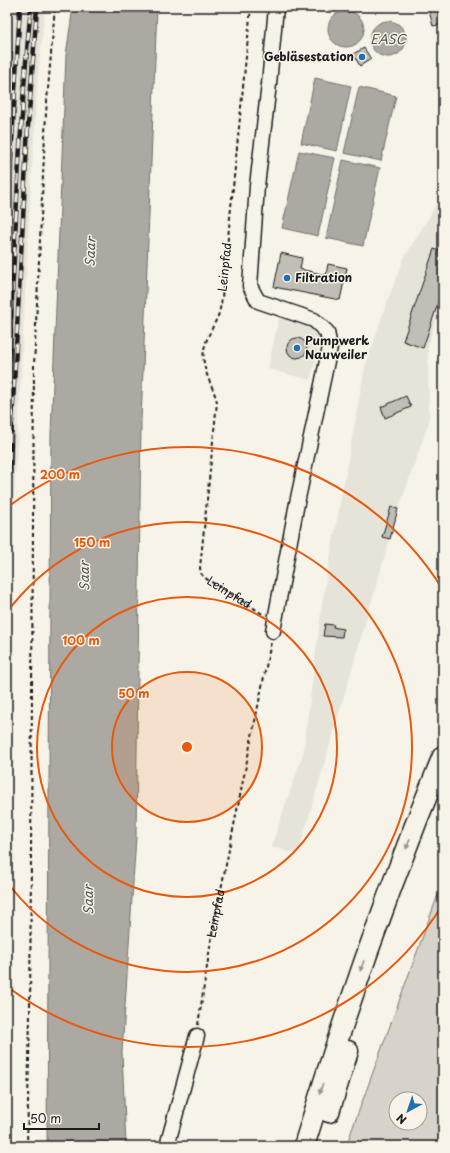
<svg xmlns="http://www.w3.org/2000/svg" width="450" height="1153" font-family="'Playpen Sans',sans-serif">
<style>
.built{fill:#e6e3d9}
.green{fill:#d7d3cb;stroke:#7a7874;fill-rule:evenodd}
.water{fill:#aca9a2;stroke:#72716c}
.building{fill:#c0beb5;stroke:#1c1c1c}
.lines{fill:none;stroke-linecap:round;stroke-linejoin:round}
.minor-casing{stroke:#1c1c1c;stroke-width:17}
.highway-casing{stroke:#1c1c1c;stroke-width:23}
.path{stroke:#1c1c1c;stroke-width:2;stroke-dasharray:4 3;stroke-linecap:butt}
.minor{stroke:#f7f3e8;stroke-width:14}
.highway{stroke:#f7f3e8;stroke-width:20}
.rail-casing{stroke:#1c1c1c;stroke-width:4.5}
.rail{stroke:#f7f3e8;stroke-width:3;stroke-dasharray:9;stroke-linecap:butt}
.oneway{fill:#94928c}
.ring{fill:none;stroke:#e8590c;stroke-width:2}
.poi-dot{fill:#1f6fb2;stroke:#f7f3e8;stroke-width:1.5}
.labels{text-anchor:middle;stroke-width:3;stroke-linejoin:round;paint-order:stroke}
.poi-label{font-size:12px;font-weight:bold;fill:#1c1c1c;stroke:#f7f3e8;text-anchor:start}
.street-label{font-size:12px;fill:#1c1c1c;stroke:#f7f3e8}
.water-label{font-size:13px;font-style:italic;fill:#565452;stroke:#f7f3e8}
.centre{fill:#e8590c;stroke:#f7f3e8;stroke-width:2}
.ring-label{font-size:12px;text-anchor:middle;font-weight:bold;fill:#e8590c;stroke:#f7f3e8;stroke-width:3;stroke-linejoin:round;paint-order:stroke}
</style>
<rect width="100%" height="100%" fill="#f7f3e8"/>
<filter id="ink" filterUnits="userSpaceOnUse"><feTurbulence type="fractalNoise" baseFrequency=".025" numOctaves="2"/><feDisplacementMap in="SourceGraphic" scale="8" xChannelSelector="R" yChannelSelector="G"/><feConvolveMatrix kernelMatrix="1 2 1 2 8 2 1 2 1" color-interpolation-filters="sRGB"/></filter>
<g filter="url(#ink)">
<path class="built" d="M 7,7 L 45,7 L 38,78 L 31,184 L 7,633 Z
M 443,194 L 443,296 L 428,346 L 429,422 L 397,514 L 298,854 L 271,847 L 303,754 L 323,597 L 365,367 L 388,299 L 404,258 Z
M 279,317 L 312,325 L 317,331 L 321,340 L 310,380 L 268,369 Z"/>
<path class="green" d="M 443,881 L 443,1146 L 346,1146 ZM 396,1099 L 420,1099 L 420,1123 L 396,1123 Z"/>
<path class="water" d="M 73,7 L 157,7 L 141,421 L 136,837 L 122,1052 L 126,1146 L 47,1146 L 51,434 L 66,55 Z
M328 29a18 18 0 1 1 36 0a18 18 0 1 1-36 0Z
M370 39a18 18 0 1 1 36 0a18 18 0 1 1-36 0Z
M 315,78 L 351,86 L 337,151 L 301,143 Z
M 359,87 L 396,96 L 381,161 L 344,153 Z
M 299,151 L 335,158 L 318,236 L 282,228 Z
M 343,160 L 380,168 L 363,246 L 326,238 Z"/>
<path class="building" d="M 428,7 L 443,7 L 443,24 L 433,26 Z
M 364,48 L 371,59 L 360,66 L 353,54 Z
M 434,249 L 443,252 L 443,288 L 423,348 L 403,341 Z
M 281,253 L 302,258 L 300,269 L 326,275 L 328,264 L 347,268 L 340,300 L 274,287 Z
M287 348a10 10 0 1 1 20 0a10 10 0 1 1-20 0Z
M 406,396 L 411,407 L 385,418 L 381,407 Z
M 391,507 L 398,509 L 390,539 L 382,537 Z
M 325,624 L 334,625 L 333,627 L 343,629 L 342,637 L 323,636 Z"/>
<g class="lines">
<g class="minor-casing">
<path id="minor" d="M 273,631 L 297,503 L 330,347 L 327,332 L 314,320 L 258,301 L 250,286 L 257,186 L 269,84 L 276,7
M 167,1146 L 197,1036"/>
</g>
<g class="highway-casing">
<path id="highway" d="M 329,1112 L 348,1051
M 304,1146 C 344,1014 390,884 443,756"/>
</g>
<g class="path">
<path id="s1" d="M 251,7 L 222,298 C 221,304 220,310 218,316 C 211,332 201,345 204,363 C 206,377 214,389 217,402 L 200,568 L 201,574 L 205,578 L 252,607 L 265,616"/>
<path id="s2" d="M 198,1025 L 212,934 L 271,642"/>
<path d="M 27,1146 L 30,1016 L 34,366 L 46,113 L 55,7"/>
</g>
<use href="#minor" class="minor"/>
<use href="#highway" class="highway"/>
<g class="rail-casing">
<path id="rail" d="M 7,80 L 11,54
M 7,102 L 9,75
M 7,225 L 20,7
M 7,400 C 14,269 18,137 31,7
M 7,514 L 28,126 L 37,7"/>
</g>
<use href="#rail" class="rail"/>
</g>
<defs><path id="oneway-solid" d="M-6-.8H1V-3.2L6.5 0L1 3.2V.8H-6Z"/></defs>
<g class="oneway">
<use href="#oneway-solid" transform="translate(408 844) rotate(111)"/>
<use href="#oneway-solid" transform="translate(362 966) rotate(110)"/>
<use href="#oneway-solid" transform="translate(321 1089) rotate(107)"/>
</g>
</g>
<circle cx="187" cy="747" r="75" fill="#e8590c" fill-opacity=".12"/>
<g class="ring">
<circle cx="187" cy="747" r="75"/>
<circle cx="187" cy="747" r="150"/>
<path d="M7 612A225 225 0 1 1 7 882"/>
<path d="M443 904A300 300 0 0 1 9 988M9 506A300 300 0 0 1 443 590"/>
</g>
<g class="poi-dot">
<circle cx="362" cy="57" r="4"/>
<circle cx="287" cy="278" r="4"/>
<circle cx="297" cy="348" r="4"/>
</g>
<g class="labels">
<g class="poi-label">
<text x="354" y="61" text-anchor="end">Gebläsestation</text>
<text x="295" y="282">Filtration</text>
<text x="305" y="345">Pumpwerk<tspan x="305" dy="14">Nauweiler</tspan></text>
</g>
<g class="street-label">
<text transform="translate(225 267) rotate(-84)" y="4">Leinpfad</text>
<text dy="4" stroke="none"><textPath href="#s1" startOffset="609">Leinpfad</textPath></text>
<text dy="4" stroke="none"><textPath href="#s2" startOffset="113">Leinpfad</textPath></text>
</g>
<g class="water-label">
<text x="388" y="44">EASC</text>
<text transform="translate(90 252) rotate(-88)" y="5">Saar</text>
<text transform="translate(84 576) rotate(-91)" y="5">Saar</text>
<text transform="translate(88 900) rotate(-91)" y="5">Saar</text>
</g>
</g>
<circle cx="187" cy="747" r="6" class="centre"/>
<g class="ring-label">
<text x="60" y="479">200 m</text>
<text x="92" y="547">150 m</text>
<text x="81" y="645">100 m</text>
<text x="134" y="698">50 m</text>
</g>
<rect width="450" height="1153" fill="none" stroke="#f7f3e8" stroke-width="24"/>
<rect x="12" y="12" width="426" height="1129" fill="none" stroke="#1c1c1c" stroke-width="1.5" filter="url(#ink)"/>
<g transform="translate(408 1111) rotate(220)"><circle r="19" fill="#f7f3e8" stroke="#9f9d96"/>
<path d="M0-3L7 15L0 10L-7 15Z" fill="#1f6fb2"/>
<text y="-6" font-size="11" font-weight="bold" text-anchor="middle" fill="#1c1c1c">N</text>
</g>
<path d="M24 1123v6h75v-6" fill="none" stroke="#1c1c1c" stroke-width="2"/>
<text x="30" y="1123" font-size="12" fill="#1c1c1c" stroke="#f7f3e8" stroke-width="3" paint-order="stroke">50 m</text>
</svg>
